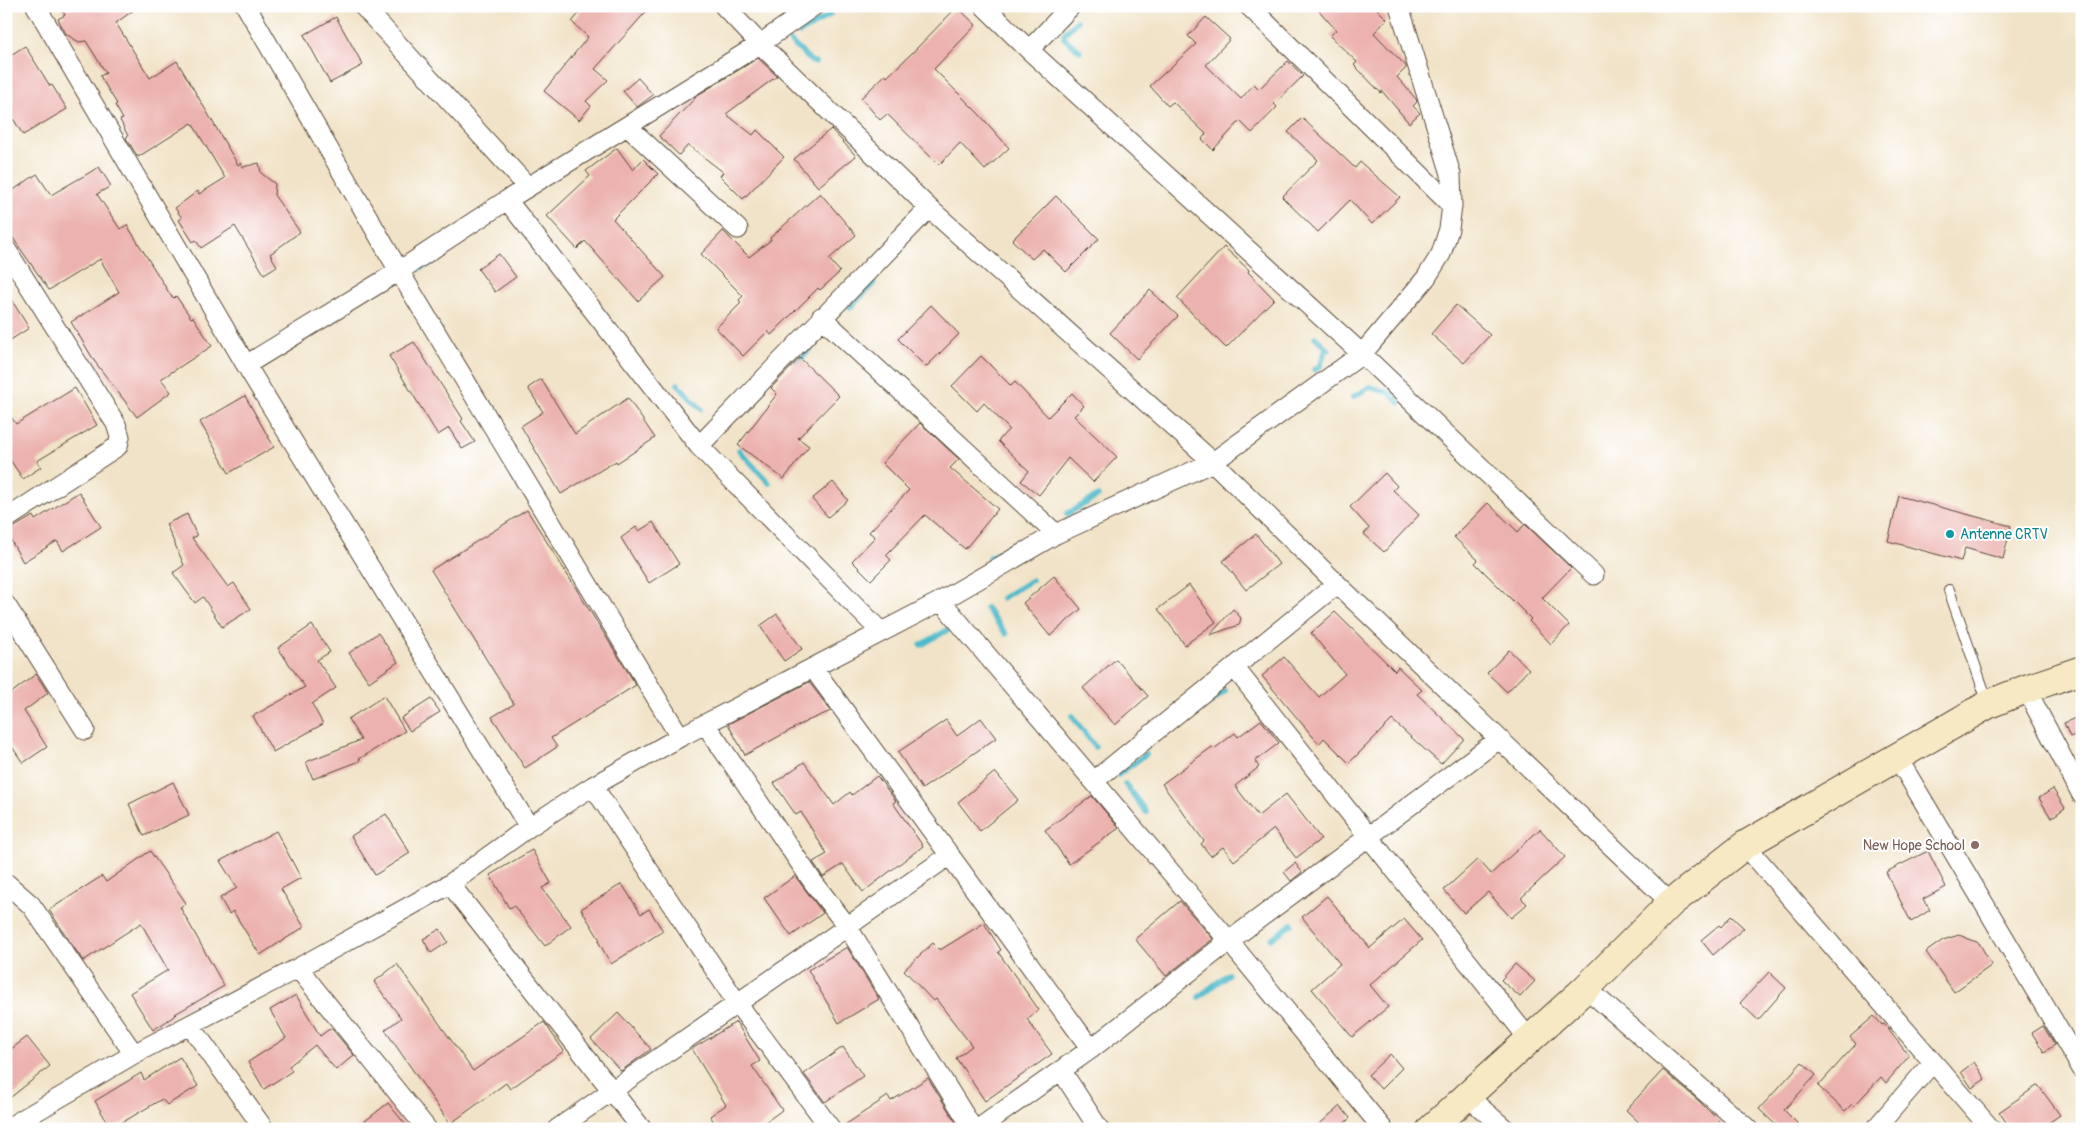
<svg xmlns="http://www.w3.org/2000/svg" width="2088" height="1135" font-family="Pangolin,sans-serif">
<style>
.lines{fill:none;stroke-linecap:round;stroke-linejoin:round}
.stream{stroke:#4ebaca;stroke-width:5.5}
.building{fill:#ecb2af}
.lane-casing{stroke:#564637;stroke-width:12}
.street-casing{stroke:#564637;stroke-width:21}
.secondary-casing{stroke:#564637;stroke-width:30}
.lane{stroke:#fff;stroke-width:10}
.street{stroke:#fff;stroke-width:19}
.secondary{stroke:#f6e9c3;stroke-width:28}
.culture-dot{fill:#0f9aa8;stroke:#fff;stroke-width:2}
.education-dot{fill:#8d6e63;stroke:#fff;stroke-width:2}
.labels{text-anchor:middle;stroke-width:4;stroke-linejoin:round;paint-order:stroke}
.culture-label{font-size:14px;fill:#0d838f;stroke:#fff;text-anchor:start}
.education-label{font-size:14px;fill:#785e54;stroke:#fff;text-anchor:end}
</style>
<rect width="100%" height="100%" fill="#fff"/>
<filter id="ink" filterUnits="userSpaceOnUse"><feTurbulence type="fractalNoise" baseFrequency=".02" numOctaves="2"/><feDisplacementMap in="SourceGraphic" scale="10" xChannelSelector="R" yChannelSelector="G"/><feConvolveMatrix kernelMatrix="1 2 1 2 8 2 1 2 1" color-interpolation-filters="sRGB"/></filter>
<filter id="wash" filterUnits="userSpaceOnUse"><feTurbulence type="fractalNoise" baseFrequency=".0096" numOctaves="4" result="noise"/><feDisplacementMap in="SourceGraphic" scale="20" xChannelSelector="R" yChannelSelector="G"/><feGaussianBlur stdDeviation="1.12" result="paint"/><feColorMatrix in="noise" values="0 0 0 0 0 0 0 0 0 0 0 0 0 0 0 0 0 1.4 0 .05"/><feComposite in="paint" operator="in"/></filter>
<g filter="url(#wash)">
<rect width="100%" height="100%" fill="#f1e3c7"/>
<g class="lines">
<path class="stream" d="M 800,33 L 830,15
M 1064,34 L 1077,21
M 1064,38 L 1080,51
M 790,41 L 812,62 L 815,62
M 419,268 L 440,259
M 850,308 L 874,283
M 1315,337 L 1329,350
M 797,363 L 811,348
M 1314,370 L 1320,367 L 1326,348
M 678,384 L 701,409
M 1353,397 L 1370,387 L 1390,393 L 1400,403
M 739,450 L 769,483
M 1067,514 L 1098,496
M 989,558 L 1019,541
M 1002,598 L 1032,580
M 986,608 L 1006,634
M 921,645 L 958,624
M 1196,713 L 1225,691
M 1072,716 L 1095,747
M 1118,775 L 1146,754
M 1125,784 L 1146,812
M 1271,939 L 1292,924
M 1199,997 L 1228,974"/>
</g>
<g id="blocks">
<path class="building" d="M 60,6 L 139,6 L 116,23 L 150,78 L 177,61 L 238,165 L 241,163 L 243,167 L 259,163 L 261,173 L 275,184 L 274,195 L 300,232 L 270,254 L 277,266 L 264,274 L 235,226 L 201,248 L 196,240 L 193,242 L 179,220 L 182,218 L 175,208 L 198,191 L 199,194 L 225,178 L 192,123 L 138,157 L 126,138 L 128,136 L 120,120 L 123,119 L 115,105 L 117,104 L 100,76 L 106,73 L 86,41 L 79,42 L 66,34 L 58,19 L 65,15 Z
M 585,6 L 651,6 L 595,69 L 608,80 L 586,101 L 591,106 L 579,120 L 544,91 L 588,37 L 572,22 Z
M 1315,6 L 1374,6 L 1387,19 L 1374,33 L 1406,66 L 1406,68 L 1397,77 L 1416,99 L 1417,102 L 1413,106 L 1420,113 L 1409,123 L 1382,91 L 1381,93 L 1354,65 L 1357,62 L 1330,36 L 1336,30 Z
M 957,7 L 976,25 L 934,69 L 979,114 L 1009,148 L 985,170 L 960,143 L 939,165 L 887,114 L 880,120 L 861,98 L 885,75 L 887,77 L 912,53 Z
M 336,17 L 363,65 L 330,83 L 304,35 Z
M 1206,17 L 1230,39 L 1206,65 L 1241,99 L 1254,84 L 1259,89 L 1288,61 L 1303,76 L 1274,104 L 1277,107 L 1252,133 L 1240,121 L 1213,150 L 1202,139 L 1206,134 L 1173,102 L 1168,106 L 1150,86 L 1196,44 L 1188,36 Z
M 25,46 L 50,86 L 52,85 L 67,109 L 23,135 L 6,107 L 6,58 Z
M 758,58 L 777,76 L 726,114 L 753,135 L 757,130 L 784,157 L 743,199 L 720,176 L 723,172 L 688,145 L 679,155 L 659,136 L 698,95 Z
M 638,78 L 653,95 L 637,107 L 623,91 Z
M 1302,118 L 1355,168 L 1360,162 L 1400,197 L 1372,224 L 1350,200 L 1318,232 L 1282,197 L 1318,160 L 1288,132 Z
M 831,129 L 856,156 L 818,187 L 794,159 Z
M 617,148 L 633,170 L 643,159 L 658,174 L 613,219 L 665,277 L 638,301 L 585,241 L 577,249 L 547,216 L 590,176 L 586,171 Z
M 99,167 L 111,186 L 97,194 L 120,229 L 127,225 L 171,296 L 174,298 L 176,296 L 191,318 L 193,317 L 212,346 L 161,379 L 171,392 L 137,417 L 95,362 L 71,322 L 119,292 L 100,259 L 49,290 L 6,228 L 6,195 L 37,174 L 51,195 Z
M 820,193 L 856,235 L 829,259 L 840,272 L 820,290 L 818,288 L 771,335 L 768,331 L 743,356 L 716,328 L 741,303 L 739,300 L 743,296 L 701,254 L 723,231 L 749,257 L 771,240 L 770,238 Z
M 1056,196 L 1099,239 L 1066,272 L 1043,249 L 1032,259 L 1012,240 Z
M 1224,247 L 1249,270 L 1248,272 L 1274,299 L 1226,348 L 1177,298 Z
M 499,254 L 516,277 L 495,292 L 478,269 Z
M 1150,290 L 1178,316 L 1137,359 L 1110,333 Z
M 6,291 L 29,328 L 6,343 Z
M 931,305 L 959,334 L 926,367 L 898,339 Z
M 1456,305 L 1490,335 L 1464,363 L 1431,334 Z
M 414,342 L 463,419 L 461,421 L 475,442 L 462,449 L 449,428 L 438,435 L 389,356 Z
M 981,356 L 1011,386 L 1015,382 L 1048,417 L 1072,393 L 1084,406 L 1074,416 L 1117,457 L 1093,482 L 1068,458 L 1039,495 L 1021,481 L 1029,471 L 998,441 L 1009,429 L 984,403 L 977,411 L 952,386 Z
M 800,358 L 839,396 L 798,438 L 809,446 L 784,479 L 738,445 L 777,394 L 771,388 Z
M 541,379 L 575,434 L 628,398 L 655,438 L 617,463 L 616,461 L 561,494 L 521,426 L 543,412 L 528,388 Z
M 75,388 L 97,425 L 37,461 L 41,467 L 23,479 L 6,454 L 6,409 L 16,424 Z
M 245,396 L 274,447 L 229,473 L 200,422 Z
M 920,423 L 959,459 L 950,468 L 998,509 L 965,549 L 925,515 L 886,555 L 891,560 L 871,580 L 852,561 L 875,537 L 869,532 L 909,490 L 882,463 Z
M 1385,473 L 1397,486 L 1393,490 L 1419,515 L 1384,552 L 1364,534 L 1369,528 L 1350,507 Z
M 833,482 L 848,500 L 828,517 L 812,499 Z
M 79,492 L 101,527 L 63,551 L 57,541 L 23,562 L 6,532 L 33,516 L 35,520 Z
M 1899,496 L 2011,526 L 2003,559 L 1965,548 L 1961,561 L 1888,541 Z
M 1488,503 L 1518,532 L 1525,524 L 1571,568 L 1542,598 L 1569,625 L 1551,644 L 1529,621 L 1531,619 L 1475,563 L 1478,560 L 1454,537 Z
M 527,510 L 636,685 L 551,738 L 557,747 L 525,768 L 492,717 L 514,704 L 431,570 Z
M 187,514 L 197,536 L 192,538 L 228,587 L 234,583 L 251,609 L 222,627 L 203,597 L 195,603 L 173,573 L 184,565 L 166,524 Z
M 653,522 L 679,564 L 649,583 L 621,538 L 636,527 L 639,531 Z
M 1256,534 L 1279,564 L 1246,590 L 1223,561 Z
M 1054,576 L 1081,609 L 1050,636 L 1023,603 Z
M 1189,585 L 1216,622 L 1185,645 L 1158,609 Z
M 1233,609 L 1241,618 L 1239,625 L 1210,635 Z
M 1335,612 L 1395,671 L 1398,667 L 1422,690 L 1417,694 L 1464,739 L 1441,764 L 1392,720 L 1349,763 L 1324,738 L 1319,744 L 1262,676 L 1284,657 L 1319,697 L 1345,674 L 1311,633 Z
M 777,614 L 802,649 L 784,661 L 760,626 Z
M 312,625 L 330,652 L 317,660 L 336,688 L 312,704 L 323,724 L 273,752 L 253,716 L 305,687 L 278,648 Z
M 378,633 L 398,662 L 369,682 L 349,653 Z
M 1509,650 L 1529,669 L 1507,692 L 1487,673 Z
M 1116,659 L 1148,696 L 1115,725 L 1083,688 Z
M 36,674 L 48,693 L 24,711 L 47,747 L 23,763 L 6,738 L 6,697 Z
M 809,682 L 831,711 L 807,721 L 745,755 L 728,724 Z
M 384,696 L 405,731 L 359,759 L 360,761 L 313,779 L 306,762 L 361,740 L 348,719 Z
M 431,699 L 440,712 L 410,731 L 401,718 Z
M 2082,715 L 2082,732 L 2070,737 L 2064,723 Z
M 981,718 L 996,738 L 922,789 L 898,752 L 946,720 L 957,736 Z
M 1261,720 L 1279,743 L 1255,761 L 1259,767 L 1235,786 L 1258,816 L 1286,794 L 1321,839 L 1296,858 L 1274,829 L 1234,861 L 1223,847 L 1211,856 L 1201,844 L 1204,841 L 1162,784 L 1212,747 L 1214,749 L 1235,733 L 1238,737 Z
M 804,762 L 834,805 L 850,792 L 852,795 L 877,776 L 896,801 L 893,803 L 923,846 L 863,892 L 843,864 L 823,877 L 813,862 L 827,854 L 801,812 L 796,815 L 774,783 Z
M 995,772 L 1018,800 L 980,831 L 958,802 Z
M 173,782 L 189,815 L 144,836 L 129,804 Z
M 2053,789 L 2065,808 L 2051,818 L 2039,798 Z
M 1092,796 L 1119,828 L 1069,864 L 1045,830 Z
M 386,814 L 410,853 L 375,875 L 351,836 Z
M 1540,829 L 1565,857 L 1521,898 L 1527,904 L 1511,918 L 1488,892 L 1464,913 L 1444,890 L 1478,859 L 1491,874 Z
M 276,831 L 301,878 L 281,889 L 304,927 L 260,955 L 233,911 L 229,914 L 220,898 L 237,888 L 220,861 Z
M 532,850 L 551,883 L 542,888 L 571,926 L 545,946 L 514,906 L 509,908 L 490,875 Z
M 150,851 L 186,903 L 180,907 L 224,986 L 175,1014 L 176,1015 L 153,1030 L 130,993 L 168,970 L 141,923 L 83,961 L 49,910 L 102,876 L 106,882 Z
M 1928,851 L 1946,887 L 1923,899 L 1930,910 L 1911,922 L 1886,872 Z
M 1295,863 L 1302,872 L 1291,881 L 1284,872 Z
M 795,876 L 823,913 L 791,936 L 764,898 Z
M 622,884 L 641,914 L 649,909 L 663,931 L 611,964 L 598,941 L 600,940 L 581,909 Z
M 1327,896 L 1370,948 L 1404,919 L 1422,940 L 1370,985 L 1388,1007 L 1352,1037 L 1312,989 L 1340,964 L 1302,917 Z
M 1180,901 L 1213,939 L 1166,976 L 1135,939 Z
M 1731,916 L 1744,928 L 1713,955 L 1701,940 L 1719,925 L 1721,927 Z
M 984,923 L 1001,950 L 998,952 L 1039,1010 L 1027,1019 L 1052,1054 L 985,1101 L 956,1058 L 972,1046 L 936,999 L 933,1001 L 904,970 L 933,943 L 940,950 Z
M 440,929 L 448,942 L 431,953 L 423,939 Z
M 1959,935 L 1979,943 L 1992,965 L 1954,992 L 1926,952 L 1943,940 Z
M 847,947 L 879,999 L 839,1023 L 808,970 Z
M 397,964 L 473,1071 L 544,1022 L 564,1051 L 510,1089 L 506,1083 L 450,1124 L 385,1030 L 401,1018 L 374,982 Z
M 1515,964 L 1535,981 L 1520,997 L 1501,980 Z
M 1769,972 L 1786,988 L 1758,1020 L 1740,1003 Z
M 296,995 L 320,1036 L 331,1028 L 354,1055 L 336,1070 L 315,1045 L 289,1066 L 292,1071 L 264,1089 L 248,1062 L 286,1038 L 270,1010 Z
M 618,1013 L 651,1049 L 621,1071 L 591,1039 Z
M 1874,1016 L 1882,1025 L 1884,1024 L 1909,1056 L 1886,1083 L 1881,1077 L 1854,1106 L 1852,1104 L 1845,1111 L 1818,1086 L 1856,1044 L 1850,1037 Z
M 736,1022 L 760,1061 L 752,1066 L 782,1110 L 756,1129 L 719,1129 L 710,1116 L 726,1105 L 692,1049 Z
M 2043,1026 L 2055,1045 L 2044,1052 L 2032,1033 Z
M 27,1037 L 50,1066 L 6,1101 L 6,1053 Z
M 843,1047 L 863,1076 L 825,1102 L 804,1074 Z
M 1390,1054 L 1402,1068 L 1381,1089 L 1368,1075 Z
M 180,1057 L 198,1086 L 167,1105 L 162,1099 L 111,1129 L 95,1101 L 141,1073 L 144,1080 Z
M 1802,1062 L 1816,1075 L 1784,1110 L 1803,1129 L 1780,1129 L 1759,1109 Z
M 1974,1062 L 1985,1079 L 1972,1088 L 1961,1072 Z
M 1663,1070 L 1700,1102 L 1727,1129 L 1646,1129 L 1626,1110 Z
M 928,1078 L 960,1129 L 842,1129 L 842,1127 L 888,1096 L 891,1101 Z
M 2038,1085 L 2060,1115 L 2040,1129 L 2011,1129 L 1999,1112 Z
M 388,1103 L 409,1129 L 355,1129 Z
M 1340,1106 L 1350,1118 L 1338,1129 L 1314,1129 Z"/>
</g>
</g>
<g filter="url(#ink)">
<use href="#blocks" fill-opacity="0" stroke="#564637" stroke-width="1"/>
<g class="lines">
<g class="lane-casing">
<path id="lane" d="M 1949,590 L 1988,703"/>
</g>
<g class="street-casing">
<path id="street" d="M 36,6 L 246,365 L 399,271 L 507,200 L 760,44 L 814,6
M 246,6 L 399,271 L 680,737
M 363,6 L 528,187
M 724,6 L 760,44 L 929,208 L 1213,462 L 1337,584 L 1671,903
M 984,6 L 1029,50 L 1362,354 L 1594,575
M 1249,6 L 1452,206
M 1029,50 L 1071,6
M 627,126 L 738,229
M 507,200 L 699,446 L 881,632
M 6,249 L 116,424 L 120,437 L 118,446 L 6,519
M 821,317 L 1056,534
M 246,365 L 529,827
M 699,446 L 929,208
M 941,601 L 1229,941 L 1383,1129
M 6,605 L 85,730
M 1234,667 L 1529,1039
M 813,668 L 1091,1049
M 2026,689 L 2082,795
M 706,725 L 813,882 L 847,926 L 973,1129
M 1897,757 L 2082,1069
M 1094,781 L 1337,584
M 593,786 L 737,1003 L 831,1129
M 1745,845 L 1991,1129
M 6,883 L 31,905 L 134,1054
M 298,968 L 427,1129
M 1586,988 L 1748,1129
M 190,1025 L 264,1129
M 1061,1070 L 1099,1129
M 1467,1096 L 1505,1129
M 6,1129 L 134,1054 L 298,968 L 450,884
M 557,1129 L 950,855
M 642,1129 L 450,884 L 529,827 L 593,786 L 680,737 L 941,601 L 1056,534 L 1213,462 L 1362,354 L 1426,278 L 1441,254 L 1449,229 L 1452,206 L 1451,174 L 1399,6
M 978,1129 L 1091,1049 L 1229,941 L 1499,739
M 1875,1129 L 1933,1062"/>
</g>
<g class="secondary-casing">
<path id="secondary" d="M 1431,1129 L 1586,988 L 1671,903 L 1745,845 L 1989,704 L 2026,689 L 2082,670"/>
</g>
<use href="#lane" class="lane"/>
<use href="#street" class="street"/>
<use href="#secondary" class="secondary"/>
</g>
</g>
<circle class="culture-dot" cx="1950" cy="534" r="5"/>
<circle class="education-dot" cx="1975" cy="845" r="5"/>
<g class="labels">
<g class="culture-label">
<text x="1960" y="539">Antenne CRTV</text>
</g>
<g class="education-label">
<text x="1965" y="850">New Hope School</text>
</g>
</g>
<rect width="2088" height="1135" fill="none" stroke="#fff" stroke-width="25"/>
</svg>
